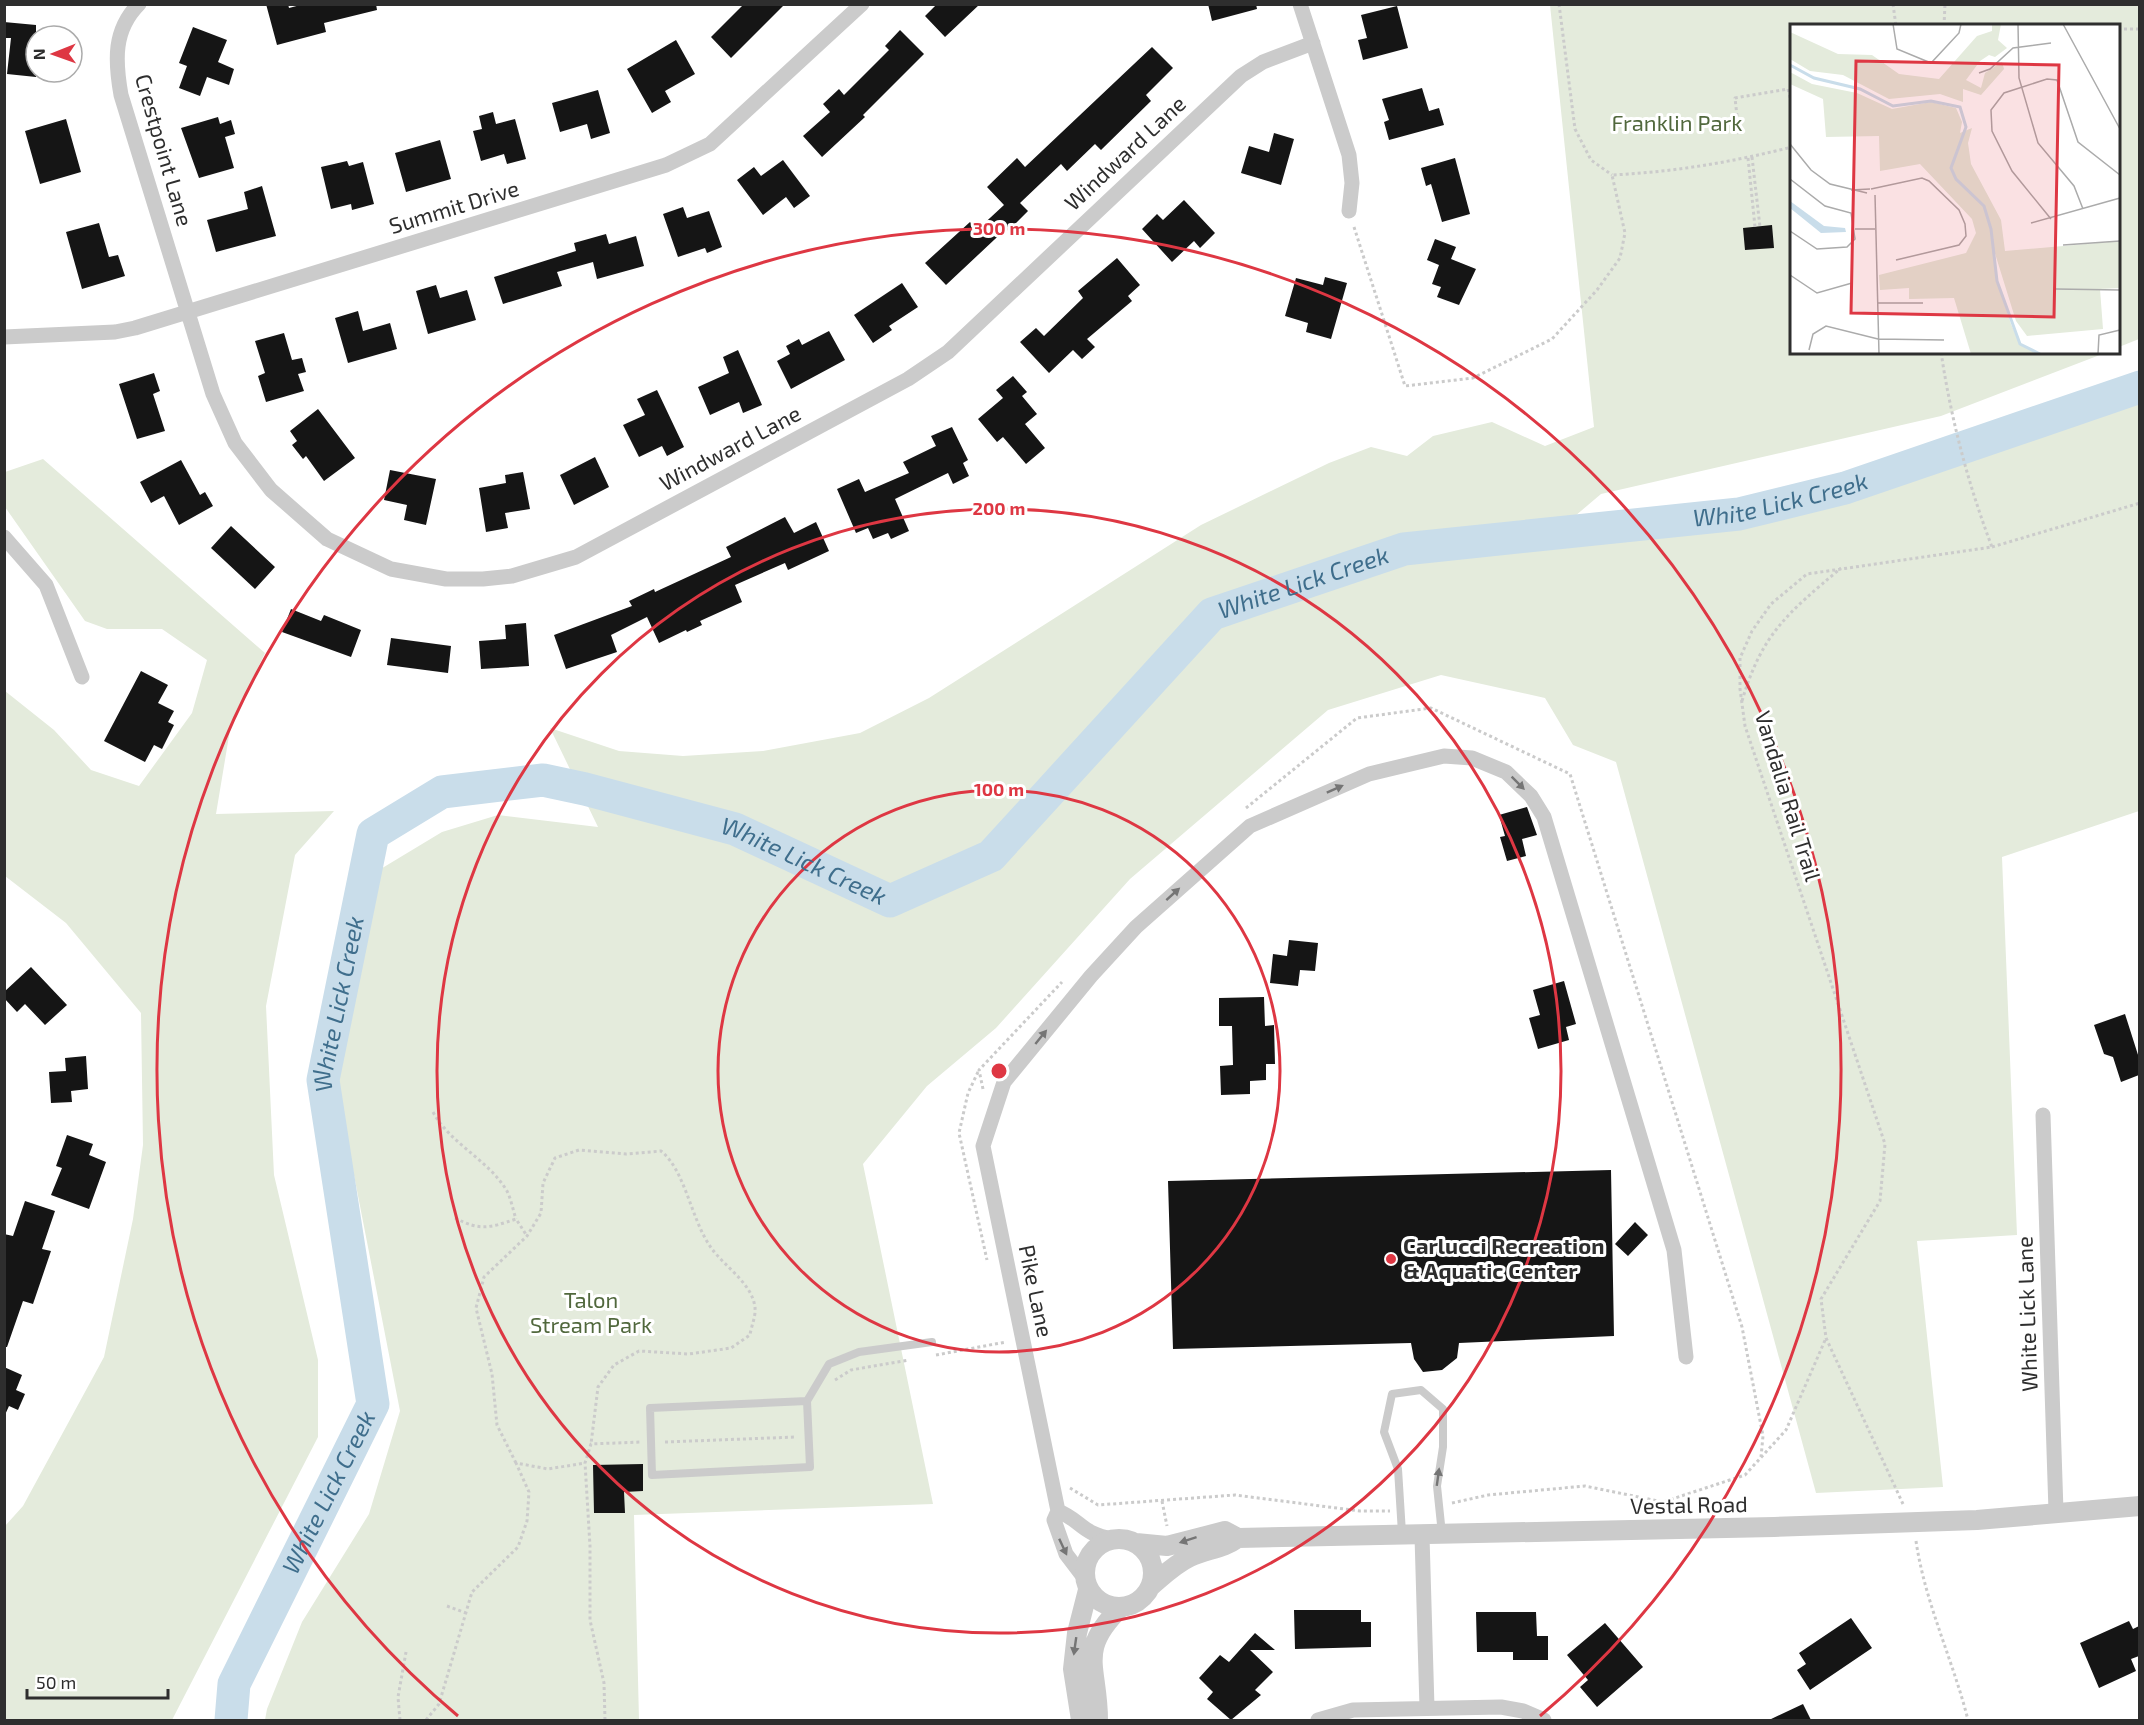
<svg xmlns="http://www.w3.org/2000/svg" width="2144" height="1725" font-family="'Exo 2',sans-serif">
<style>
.green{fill:#e4ebdc}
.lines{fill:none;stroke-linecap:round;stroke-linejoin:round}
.river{stroke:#c9ddea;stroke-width:33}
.building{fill:#151515}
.path{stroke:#cbcbcb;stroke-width:3;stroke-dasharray:3 3;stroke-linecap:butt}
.service{stroke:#cbcbcb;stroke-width:8}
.minor{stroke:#cbcbcb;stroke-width:15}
.tertiary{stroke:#cbcbcb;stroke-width:20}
.oneway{fill:#757575}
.ring{fill:none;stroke:#de3743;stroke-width:3}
.poi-dot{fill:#de3743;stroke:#fff;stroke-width:2}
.labels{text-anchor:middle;stroke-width:6;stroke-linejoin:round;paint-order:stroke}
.park-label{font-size:22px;fill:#51683d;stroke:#fff}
.street-label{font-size:22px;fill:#2e2e2e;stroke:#fff}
.poi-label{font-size:22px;font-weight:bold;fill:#2e2e2e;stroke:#fff;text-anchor:start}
.water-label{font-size:24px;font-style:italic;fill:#3f6e8c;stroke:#fff}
.inset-river{fill:none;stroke:#c9ddea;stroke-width:3}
.inset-road{fill:none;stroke:#ababab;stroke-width:1.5}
.view{fill:#de3743;fill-opacity:0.15;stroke:#de3743;stroke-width:3}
.inset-edge{fill:none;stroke:#2e2e2e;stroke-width:3}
.centre{fill:#de3743;stroke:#fff;stroke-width:3}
.ring-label{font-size:18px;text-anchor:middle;font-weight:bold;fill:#de3743;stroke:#fff;stroke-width:6;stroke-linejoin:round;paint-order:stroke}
</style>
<rect width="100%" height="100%" fill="#fff"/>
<path class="green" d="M 1550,5 L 2139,5 L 2139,339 L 2119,347 L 2118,26 L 1792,26 L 1792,352 L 2105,353 L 1941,416 L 1601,494 L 1555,533 L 1739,514 L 1845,488 L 2139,387 L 2139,811 L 2002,857 L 2017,1235 L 1917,1241 L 1943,1487 L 1816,1493 L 1616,762 L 1573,745 L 1545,698 L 1441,675 L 1328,710 L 1130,879 L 996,1028 L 927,1086 L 863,1164 L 933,1504 L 634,1515 L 639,1720 L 265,1720 L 267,1709 L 302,1622 L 369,1514 L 400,1411 L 336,1083 L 356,969 L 379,870 L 442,832 L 498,815 L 598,827 L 550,728 L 619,751 L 683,756 L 763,751 L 860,733 L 929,698 L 1201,525 L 1329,463 L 1371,447 L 1407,456 L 1433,436 L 1492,422 L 1545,446 L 1594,427 Z
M 43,459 L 265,653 L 231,724 L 216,814 L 334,811 L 295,855 L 266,1006 L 274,1175 L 318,1360 L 318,1437 L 172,1720 L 5,1720 L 5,1526 L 23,1506 L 104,1357 L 133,1219 L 143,1145 L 141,1013 L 66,923 L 5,876 L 5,691 L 54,730 L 91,770 L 139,786 L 192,713 L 207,660 L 162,629 L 107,629 L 85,621 L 5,507 L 5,472 Z"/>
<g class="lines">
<path class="river" id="s1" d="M 231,1720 L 234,1684 L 373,1404 L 323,1080 L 373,834 L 442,792 L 543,780 L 585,789 L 735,829 L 890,901 L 991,856 L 1212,614 L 1404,549 L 1739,514 L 1845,488 L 2140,387"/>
</g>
<path class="building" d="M 266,4 L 288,4 L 289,8 L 304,4 L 376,4 L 377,10 L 324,23 L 326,32 L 277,45 Z
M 744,4 L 785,4 L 731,58 L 711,37 Z
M 937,4 L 980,4 L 945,37 L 925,16 Z
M 1208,4 L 1256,4 L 1257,9 L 1212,21 Z
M 1397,6 L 1408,48 L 1363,60 L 1358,40 L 1367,38 L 1361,15 Z
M 4,22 L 36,25 L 36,77 L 7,74 L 11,38 L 4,38 Z
M 193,27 L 227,40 L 218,62 L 234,69 L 229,85 L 207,77 L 200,96 L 179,88 L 187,66 L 179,63 Z
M 900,30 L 924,54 L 863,115 L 865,117 L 822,157 L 803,136 L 830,112 L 823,104 L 839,89 L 844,95 L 889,50 L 885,46 Z
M 676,40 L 695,74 L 665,91 L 671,102 L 652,113 L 627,69 Z
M 1152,47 L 1173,68 L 1146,95 L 1151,101 L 1101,150 L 1095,144 L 1067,171 L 1061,164 L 1020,203 L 1028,211 L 1012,227 L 1010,225 L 946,285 L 925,263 L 970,222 L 977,230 L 1004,205 L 987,187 L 1017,158 L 1025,167 Z
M 1422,88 L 1429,111 L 1439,108 L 1444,125 L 1389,140 L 1384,122 L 1389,120 L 1382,99 Z
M 598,90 L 610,133 L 591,139 L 587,124 L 560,132 L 552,103 Z
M 493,112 L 496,124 L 515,119 L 526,159 L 507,164 L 504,154 L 481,161 L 473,131 L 482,129 L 479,116 Z
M 218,117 L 220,124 L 231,120 L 235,134 L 225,137 L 234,168 L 199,178 L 181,128 Z
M 66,119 L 81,172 L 40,184 L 25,131 Z
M 1274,133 L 1294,139 L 1281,185 L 1241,173 L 1249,146 L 1269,152 Z
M 440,140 L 451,179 L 406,192 L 395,153 Z
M 1455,158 L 1470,214 L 1442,222 L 1431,184 L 1426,186 L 1421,168 Z
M 783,160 L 810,196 L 794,208 L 786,197 L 763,215 L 737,180 L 754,167 L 761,176 Z
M 347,161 L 349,166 L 363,162 L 374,204 L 352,210 L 351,204 L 331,209 L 321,167 Z
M 262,186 L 276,236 L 216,252 L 207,220 L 248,209 L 244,192 Z
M 1184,200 L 1215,233 L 1200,248 L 1194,241 L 1172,262 L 1142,229 L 1157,214 L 1163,220 Z
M 683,207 L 687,218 L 709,211 L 722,247 L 707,253 L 705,248 L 678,257 L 663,214 Z
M 99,223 L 109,257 L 118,255 L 125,276 L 82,289 L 66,232 Z
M 1772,225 L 1774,248 L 1745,250 L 1743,228 Z
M 606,234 L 609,244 L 636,236 L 644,266 L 597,279 L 593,262 L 557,272 L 562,286 L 503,304 L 494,277 L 576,251 L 574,243 Z
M 1435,239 L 1456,247 L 1451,259 L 1476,269 L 1459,305 L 1437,297 L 1441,287 L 1432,284 L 1439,265 L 1427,260 Z
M 1117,258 L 1140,285 L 1128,296 L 1132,301 L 1087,339 L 1095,347 L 1082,359 L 1073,350 L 1049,373 L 1020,342 L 1036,328 L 1044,336 L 1083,298 L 1078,291 Z
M 1325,277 L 1347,283 L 1331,339 L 1306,332 L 1308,323 L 1285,316 L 1296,278 L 1323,285 Z
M 902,283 L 918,307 L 889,326 L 892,330 L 873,343 L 854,315 Z
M 436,285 L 440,298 L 467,290 L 476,320 L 428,334 L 416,291 Z
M 358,311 L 363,331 L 390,323 L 397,349 L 348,363 L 335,318 Z
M 829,331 L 845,360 L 791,389 L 777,361 L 790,354 L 786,346 L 799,339 L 802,345 Z
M 284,333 L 292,360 L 302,358 L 306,372 L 298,374 L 304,391 L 266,402 L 258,376 L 265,373 L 255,341 Z
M 738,350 L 762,405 L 743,413 L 739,402 L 710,415 L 698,387 L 729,373 L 723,357 Z
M 154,373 L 160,391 L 153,394 L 165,431 L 137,439 L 119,384 Z
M 1013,376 L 1027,392 L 1022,396 L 1037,414 L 1025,424 L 1045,448 L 1026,464 L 1003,437 L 997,442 L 978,419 L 1003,398 L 996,390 Z
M 657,390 L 684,447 L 667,456 L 662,446 L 639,457 L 623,425 L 645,415 L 637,399 Z
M 318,409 L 355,458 L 324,481 L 306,456 L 303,459 L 292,445 L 297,441 L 290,431 Z
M 952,427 L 968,460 L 963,463 L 969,476 L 953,484 L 948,473 L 895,499 L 909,531 L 891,539 L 888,533 L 873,539 L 868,528 L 856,533 L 837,489 L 859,479 L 865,492 L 909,473 L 903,462 L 936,446 L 931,436 Z
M 595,457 L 609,487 L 574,505 L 560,475 Z
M 181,460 L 200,495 L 205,492 L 213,506 L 179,525 L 164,496 L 151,503 L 140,482 Z
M 390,470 L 436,479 L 426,525 L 404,520 L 407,505 L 384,500 Z
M 523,472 L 530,509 L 505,513 L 508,528 L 486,532 L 479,488 L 506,483 L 505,475 Z
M 785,517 L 794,533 L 816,522 L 829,551 L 788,570 L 785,563 L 735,585 L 742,602 L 700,621 L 702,625 L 687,632 L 686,630 L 659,643 L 647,617 L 611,635 L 617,652 L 566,669 L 554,635 L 632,606 L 629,601 L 654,589 L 655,592 L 731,557 L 726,547 Z
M 231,526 L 275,567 L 255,589 L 211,548 Z
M 291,609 L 321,621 L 324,615 L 361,630 L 351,657 L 282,632 Z
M 526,623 L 529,666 L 481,669 L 479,641 L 506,639 L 505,625 Z
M 391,638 L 451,646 L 448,673 L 387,665 Z
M 141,671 L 168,685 L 158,703 L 174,711 L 168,722 L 174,725 L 162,749 L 154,745 L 145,762 L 104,741 Z
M 1527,807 L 1537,835 L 1522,839 L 1526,856 L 1507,861 L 1500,837 L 1505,836 L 1499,815 Z
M 1289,940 L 1318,943 L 1315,971 L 1300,970 L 1298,986 L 1270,983 L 1273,954 L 1287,956 Z
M 31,967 L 67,1005 L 45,1025 L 25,1004 L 17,1012 L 4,998 L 4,992 Z
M 1564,981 L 1576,1024 L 1566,1027 L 1569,1040 L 1538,1049 L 1529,1018 L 1540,1015 L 1533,990 Z
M 1264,997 L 1265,1026 L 1274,1025 L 1275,1064 L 1266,1064 L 1266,1080 L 1250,1081 L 1250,1094 L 1221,1095 L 1220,1066 L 1233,1065 L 1232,1026 L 1219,1026 L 1219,998 Z
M 2125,1014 L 2139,1058 L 2139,1075 L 2121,1082 L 2113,1057 L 2104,1054 L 2094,1025 Z
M 86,1056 L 88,1089 L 71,1091 L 72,1102 L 51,1103 L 49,1072 L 66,1071 L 65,1058 Z
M 67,1135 L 93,1144 L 89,1155 L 106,1162 L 89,1209 L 51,1195 L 62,1168 L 56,1166 Z
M 1611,1170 L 1614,1336 L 1459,1343 L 1457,1358 L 1442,1370 L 1423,1372 L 1414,1359 L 1411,1343 L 1173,1349 L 1168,1181 Z
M 25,1201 L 55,1211 L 42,1249 L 51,1251 L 33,1304 L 23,1301 L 7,1347 L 4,1347 L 4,1234 L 13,1236 Z
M 1635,1222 L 1648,1235 L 1628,1256 L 1615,1244 Z
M 4,1367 L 22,1375 L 16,1390 L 25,1394 L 18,1410 L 9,1406 L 4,1417 Z
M 643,1464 L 643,1491 L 624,1492 L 625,1513 L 594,1513 L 593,1465 Z
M 1294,1610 L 1361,1610 L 1361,1622 L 1371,1622 L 1371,1647 L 1295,1649 Z
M 1476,1612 L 1536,1612 L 1537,1636 L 1548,1636 L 1548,1660 L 1513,1660 L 1513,1652 L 1477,1652 Z
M 1851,1618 L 1872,1648 L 1810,1690 L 1797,1670 L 1806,1664 L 1799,1653 Z
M 2129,1621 L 2133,1629 L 2139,1626 L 2139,1656 L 2131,1659 L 2136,1671 L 2099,1688 L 2080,1643 Z
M 1605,1623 L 1643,1667 L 1597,1707 L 1580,1687 L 1588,1680 L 1567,1655 Z
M 1255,1633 L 1275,1650 L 1250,1650 L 1273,1672 L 1255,1690 L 1261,1695 L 1231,1720 L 1207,1699 L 1213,1692 L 1199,1678 L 1220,1655 L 1229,1662 Z
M 1803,1704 L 1811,1720 L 1769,1720 Z"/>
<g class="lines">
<path class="path" d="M 1559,4 L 1575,129 L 1591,160 L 1612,175
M 1893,4 L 1896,26
M 1944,26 L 1945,4
M 2118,29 L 2140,29
M 1739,134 L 1735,98 L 1788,89 L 1792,106
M 1752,157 L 1760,227
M 1748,158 L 1755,227
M 1354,227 L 1405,386 L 1473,378 L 1552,339 L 1597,290 L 1620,258 L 1625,233 L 1612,175 C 1674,172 1732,162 1792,147
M 1992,547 L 2140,503
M 1742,701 C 1762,633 1788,613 1841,568
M 1246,808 L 1357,718 L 1431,708 L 1570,774 L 1742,1327 L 1763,1436 L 1761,1457
M 978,1072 L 968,1093 L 959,1133 L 987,1260
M 983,1089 L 979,1070 L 1062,982
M 433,1112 C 450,1144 488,1159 507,1191 C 511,1199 513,1210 516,1219
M 455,1218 C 480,1231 489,1228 516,1219 L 527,1236
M 936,1355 L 1006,1342
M 835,1380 L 851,1370 L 909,1360
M 665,1442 L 796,1437
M 516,1463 L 497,1425 L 492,1374 L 476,1308 L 484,1277 L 527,1236 L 541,1213 L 543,1183 L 555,1158 L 579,1150 L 626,1154 L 661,1151 C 686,1171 691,1221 712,1249 C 725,1267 753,1284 755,1308 C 756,1316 751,1327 750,1335 L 731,1348 L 689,1354 L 639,1351 L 614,1365 L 598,1387 L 591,1444
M 1070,1488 L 1098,1505 L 1235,1495 L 1360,1511 L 1390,1511
M 1162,1501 L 1167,1526
M 1452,1503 L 1488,1495 L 1585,1486 L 1663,1502 L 1745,1475 L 1786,1430 L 1826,1338
M 1903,1504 L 1826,1338 L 1821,1299 L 1880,1201 L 1885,1144 L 1745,726 L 1740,689 L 1740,658 L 1752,631 L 1771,604 L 1807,574 L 1992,547 C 1968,484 1951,419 1941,352
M 1916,1541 C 1925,1603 1953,1660 1968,1720
M 447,1606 L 466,1613
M 400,1720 L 398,1697 L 406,1652
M 426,1720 L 439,1704 L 472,1592 L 518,1547 L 527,1521 L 529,1492 L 516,1463 L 548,1469 L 585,1463
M 605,1720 L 604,1683 L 590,1620 L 590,1546 L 585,1463 L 591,1444 L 640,1442"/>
<path class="service" d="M 807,1401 L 810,1467 L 652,1475 L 650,1408 L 807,1401 L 829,1364 L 859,1352 L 932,1342
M 1402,1533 L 1398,1469 L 1384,1432 L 1392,1394 L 1421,1390 L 1443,1409 L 1443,1447 L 1437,1486 L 1442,1534"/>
<path class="minor" d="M 139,4 C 113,30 115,61 121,95 L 213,394 L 235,443 L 271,490 L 327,539 L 391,569 L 446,579 L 483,579 L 512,576 L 576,557 L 908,379 L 948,352 L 1241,76 L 1263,62 L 1313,43
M 1300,4 L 1349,155 L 1352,183 L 1349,211
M 4,337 L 115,332 L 135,328 L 666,165 L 710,144 L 862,4
M 4,537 L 46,585 L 82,677
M 2043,1115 L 2056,1511
M 1058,1511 C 1081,1520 1081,1534 1113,1539
M 1422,1536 L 1427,1708
M 1085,1579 L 1066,1554 L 1054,1520 L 1058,1511 L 983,1146 L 1004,1082 L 1091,976 L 1136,927 L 1250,826 L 1369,774 L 1444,756 L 1472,758 L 1506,772 L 1531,796 L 1544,817 L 1674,1250 L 1686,1357
M 1318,1720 L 1353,1710 L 1501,1707 L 1523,1711 L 1544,1720"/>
<path class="tertiary" d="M1085 1573a34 34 0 1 1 68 0a34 34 0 1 1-68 0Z
M 1136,1543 L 1167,1546 L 1225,1531 L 1238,1538 L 1774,1527 L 1977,1520 L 2140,1506
M 1151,1586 C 1164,1575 1175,1564 1190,1557 C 1207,1549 1223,1549 1238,1538
M 1081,1720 L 1073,1669 L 1077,1633 L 1088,1590
M 1098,1720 C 1098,1666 1076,1651 1121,1607"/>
</g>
<defs><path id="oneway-solid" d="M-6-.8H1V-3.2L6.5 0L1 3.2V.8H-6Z" transform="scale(1.5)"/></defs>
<g class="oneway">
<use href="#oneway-solid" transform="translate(1518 783) rotate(45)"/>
<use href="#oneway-solid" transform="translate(1335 789) rotate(-24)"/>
<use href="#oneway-solid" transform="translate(1173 894) rotate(-42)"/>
<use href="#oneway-solid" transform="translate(1041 1037) rotate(-51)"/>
<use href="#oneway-solid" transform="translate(1438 1477) rotate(-82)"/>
<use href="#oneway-solid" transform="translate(1188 1540) rotate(162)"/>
<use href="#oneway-solid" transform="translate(1063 1547) rotate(65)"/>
<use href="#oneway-solid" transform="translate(1075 1646) rotate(98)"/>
</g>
<g class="ring">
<circle cx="999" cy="1071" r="281"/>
<circle cx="999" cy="1071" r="562"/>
<path d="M458 1716A842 842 0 1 1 1540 1716"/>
</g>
<circle class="poi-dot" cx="1391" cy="1259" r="6"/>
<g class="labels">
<g class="park-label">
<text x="1677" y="131">Franklin Park</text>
<text x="591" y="1308">Talon<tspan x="591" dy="25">Stream Park</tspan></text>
</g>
<g class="street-label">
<text transform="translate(164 150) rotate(74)" y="8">Crestpoint Lane</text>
<text transform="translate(1125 153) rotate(-43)" y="8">Windward Lane</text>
<text transform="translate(454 207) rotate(-17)" y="8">Summit Drive</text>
<text transform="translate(730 448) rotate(-28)" y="8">Windward Lane</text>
<text transform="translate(1788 796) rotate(73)" y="8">Vandalia Rail Trail</text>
<text transform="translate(1036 1291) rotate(78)" y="8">Pike Lane</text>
<text transform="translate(2027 1314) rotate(-92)" y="8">White Lick Lane</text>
<text transform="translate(1689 1505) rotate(-1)" y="8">Vestal Road</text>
</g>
<g class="poi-label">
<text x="1403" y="1254">Carlucci Recreation<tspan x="1403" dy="25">&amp; Aquatic Center</tspan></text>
</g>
<g class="water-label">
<text dy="8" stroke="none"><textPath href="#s1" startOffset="2500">White Lick Creek</textPath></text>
<text dy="8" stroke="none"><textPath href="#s1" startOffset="2014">White Lick Creek</textPath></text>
<text dy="8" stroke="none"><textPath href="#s1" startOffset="1384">White Lick Creek</textPath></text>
<text dy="8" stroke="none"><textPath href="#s1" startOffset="754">White Lick Creek</textPath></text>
<text dy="8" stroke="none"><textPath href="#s1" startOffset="250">White Lick Creek</textPath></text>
</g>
</g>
<g transform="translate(1790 24)">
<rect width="330" height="330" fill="#fff"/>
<path d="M 202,0 L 211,0 L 208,16 L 217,24 L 205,33 L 199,31 L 190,37 L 176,56 L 191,64 L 195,49 L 212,38 L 214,45 L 191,71 L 173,65 L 173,78 L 150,70 L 99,75 L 53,51 L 20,47 L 0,35 L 0,8 L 48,30 L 82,31 L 109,50 L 149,55 L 187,12 L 202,7 ZM 0,48 L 22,60 L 67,69 L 102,85 L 141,78 L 166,84 L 172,98 L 170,109 L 182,104 L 178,119 L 181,140 L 211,196 L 215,227 L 330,217 L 330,264 L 310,265 L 313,305 L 237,312 L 226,297 L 203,223 L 207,257 L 221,300 L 230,320 L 250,330 L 181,330 L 164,274 L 119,275 L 119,264 L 90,266 L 89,251 L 176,229 L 186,209 L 182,195 L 130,140 L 90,147 L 89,112 L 36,113 L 33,75 L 0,60 Z" fill="#e4ebdc"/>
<path d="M 0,177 L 34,202 L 55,204 L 56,208 L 31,209 L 0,184 Z" fill="#c9ddea"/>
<path class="inset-river" d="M 0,41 L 24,54 L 70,65 L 103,82 L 141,77 L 170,83 L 176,103 L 161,144 L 166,155 L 194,182 L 201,205 L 207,257 L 230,320 L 250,330"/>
<path class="inset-road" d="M 103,0 L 107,25 L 141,39 L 169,9 L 171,0M 228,0 L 229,54 L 248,119 L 284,162 L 293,185M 273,0 L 330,105M 189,49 L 200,45 L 223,24 L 261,19M 0,120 L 21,146 L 40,160 L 77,169M 0,155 L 35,182 L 61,189 L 65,215 L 57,223 L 27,225 L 0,207M 81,165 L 132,154 L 139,157 L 169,186 L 175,200 L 176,212 L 169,221 L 106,236M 61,166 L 80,165M 85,171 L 89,330M 261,195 L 222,147 L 202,107 L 201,86 L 214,69 L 257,55 L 267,56 L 288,118 L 330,151M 241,199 L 330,174M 65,205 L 85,205M 273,221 L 330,217M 0,251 L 27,269 L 62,259M 266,265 L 330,266M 87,279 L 133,279M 19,326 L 23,310 L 36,302 L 88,315 L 154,316M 308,330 L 309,311 L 330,306"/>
<path class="view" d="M 66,37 L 269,41 L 264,293 L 61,289 Z"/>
<rect width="330" height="330" class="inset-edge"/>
</g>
<circle cx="999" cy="1071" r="9" class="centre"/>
<g class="ring-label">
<text x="999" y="235">300 m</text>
<text x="999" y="515">200 m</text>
<text x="999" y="796">100 m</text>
</g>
<rect width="2144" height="1725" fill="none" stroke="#2e2e2e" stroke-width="12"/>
<g transform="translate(54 54) rotate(269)"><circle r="28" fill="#ffffff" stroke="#ababab" stroke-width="1.5"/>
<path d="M0-4.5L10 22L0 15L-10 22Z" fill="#de3743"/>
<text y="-9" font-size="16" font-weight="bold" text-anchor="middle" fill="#2e2e2e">N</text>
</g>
<path d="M27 1689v9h141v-9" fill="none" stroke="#2e2e2e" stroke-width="3"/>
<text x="36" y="1689" font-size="18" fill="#2e2e2e" stroke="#ffffff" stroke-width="4.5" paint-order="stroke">50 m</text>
</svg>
